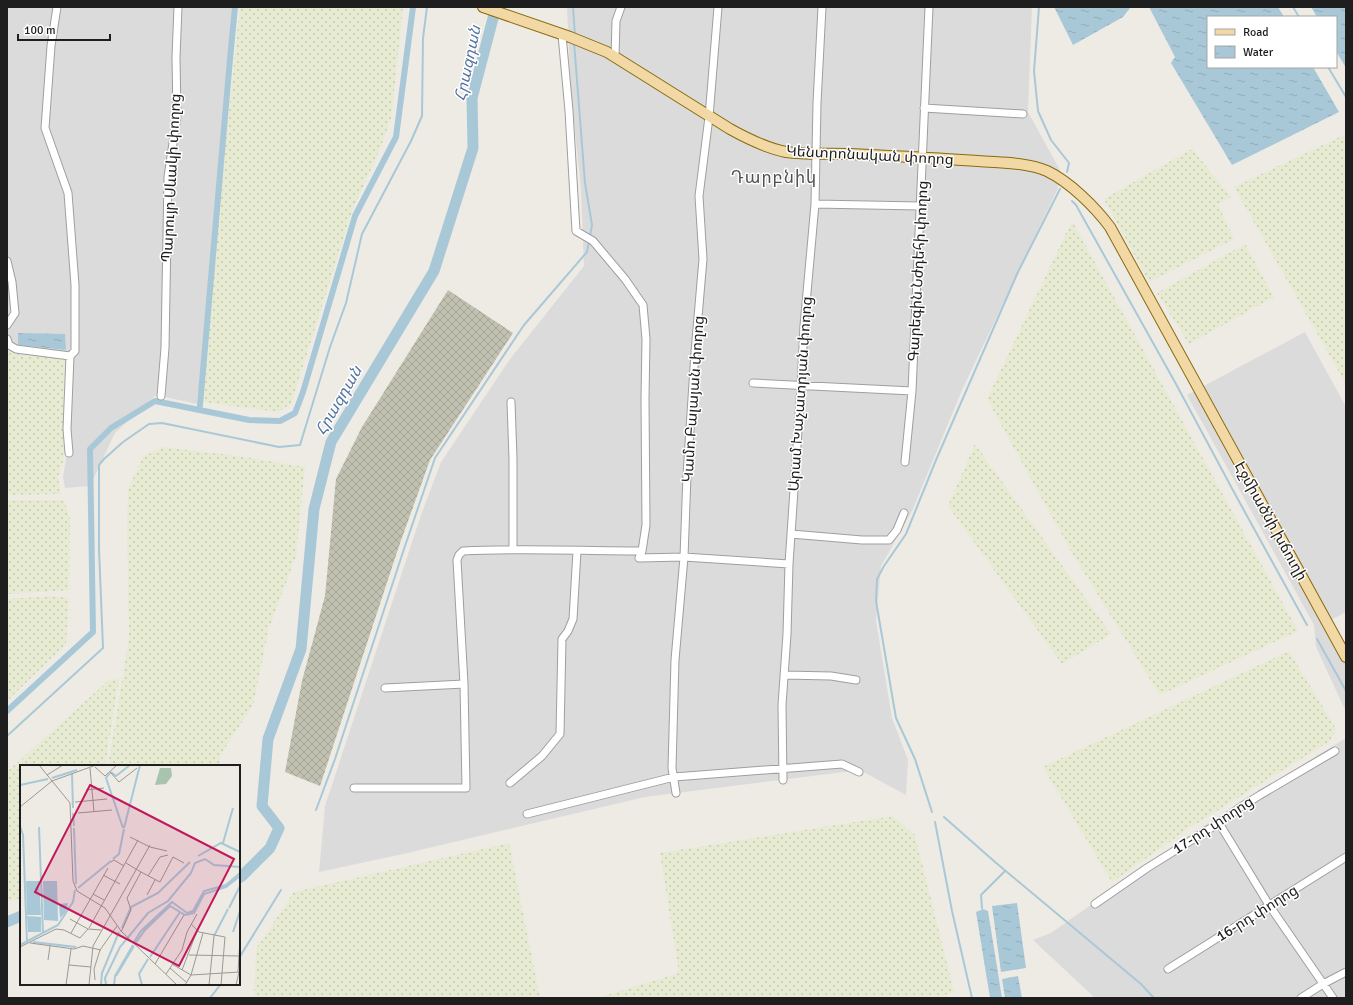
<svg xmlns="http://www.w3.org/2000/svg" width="1353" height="1005" font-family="Signika,'Noto Sans Armenian',sans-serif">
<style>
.residential{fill:#dcdbdb}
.construction{fill:url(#construction-cross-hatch)}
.farmland{fill:url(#farmland-dots)}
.water{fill:url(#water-ripples)}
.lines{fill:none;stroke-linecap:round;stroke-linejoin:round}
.stream{stroke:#a9c8d7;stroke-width:2}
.canal{stroke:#a9c8d7;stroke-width:6}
.river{stroke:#a9c8d7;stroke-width:11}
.street-casing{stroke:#9f9f9f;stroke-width:9}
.primary-casing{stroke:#886b0f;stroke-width:12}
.street{stroke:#fff;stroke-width:7}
.primary{stroke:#f2d8a5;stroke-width:10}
.labels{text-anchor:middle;stroke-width:3;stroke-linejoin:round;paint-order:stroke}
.street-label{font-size:15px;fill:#1e1e1e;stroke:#fff}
.water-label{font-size:16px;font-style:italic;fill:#5474a3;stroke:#fff}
.quarter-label{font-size:17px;letter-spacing:1px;fill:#515151;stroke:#fff}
.inset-river{fill:none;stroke:#a9c8d7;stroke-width:2}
.inset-road{fill:none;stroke:#9b9995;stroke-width:1}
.view{fill:#c2185b;fill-opacity:0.15;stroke:#c2185b;stroke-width:2}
.inset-edge{fill:none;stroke:#1e1e1e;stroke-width:2}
</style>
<defs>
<pattern id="construction-cross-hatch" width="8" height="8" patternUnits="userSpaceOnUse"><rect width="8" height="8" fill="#c0c1b1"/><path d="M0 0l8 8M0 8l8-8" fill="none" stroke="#a5a598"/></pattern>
<pattern id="farmland-dots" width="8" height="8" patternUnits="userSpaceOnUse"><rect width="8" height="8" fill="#e6ebd2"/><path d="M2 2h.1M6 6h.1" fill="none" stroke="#c5c9b4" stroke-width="1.8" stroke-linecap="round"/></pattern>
<pattern id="water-ripples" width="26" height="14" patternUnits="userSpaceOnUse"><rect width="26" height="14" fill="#a9c8d7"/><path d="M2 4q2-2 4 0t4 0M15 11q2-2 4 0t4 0" fill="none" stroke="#91abb8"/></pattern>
</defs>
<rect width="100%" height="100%" fill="#eeebe5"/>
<path class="residential" d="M 7,7 L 233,7 L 207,307 L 197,404 L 156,395 L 115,433 L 90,486 L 65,488 L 63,477 L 67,453 L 68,358 L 12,351 L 7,343 Z
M 567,7 L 1032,7 L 1028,112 L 1060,170 L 1058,188 L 962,390 L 912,511 L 881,566 L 876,621 L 892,718 L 908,760 L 906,795 L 860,770 L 645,797 L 403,854 L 319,872 L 325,806 L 421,515 L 441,462 L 510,359 L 584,266 L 581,188 L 571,95 Z
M 1305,332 L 1346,407 L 1346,612 L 1329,621 L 1346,652 L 1346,712 L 1316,647 L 1314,625 L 1187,395 Z
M 1346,738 L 1346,998 L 1095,998 L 1033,940 L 1051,933 L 1197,830 Z"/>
<path class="construction" d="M 448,290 L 513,333 L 430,460 L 399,546 L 320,786 L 285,772 L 302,681 L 325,596 L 336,479 L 362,427 Z"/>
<path class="farmland" d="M 240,7 L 403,7 L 391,119 L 376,159 L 353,208 L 291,404 L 278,412 L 203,402 L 211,304 L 224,157 Z
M 1346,134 L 1346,384 L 1234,187 Z
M 1192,149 L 1231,197 L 1218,205 L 1234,239 L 1149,282 L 1104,199 Z
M 1072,221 L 1298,631 L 1160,695 L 1072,553 L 987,399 Z
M 1245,244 L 1274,297 L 1189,344 L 1157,293 Z
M 7,346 L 12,353 L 67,358 L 65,455 L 58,478 L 61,494 L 7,495 Z
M 975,444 L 1111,634 L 1062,664 L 948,506 Z
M 162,447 L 239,456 L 305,467 L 296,556 L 269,628 L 253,705 L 221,754 L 219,766 L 108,766 L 129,639 L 127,530 L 128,489 L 143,457 Z
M 7,500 L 64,500 L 70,518 L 69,590 L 7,594 Z
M 53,596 L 69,598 L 66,644 L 7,701 L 7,599 Z
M 1289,651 L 1336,729 L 1330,741 L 1194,825 L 1112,882 L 1043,767 Z
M 119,679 L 105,766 L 21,766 L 21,898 L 7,902 L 7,772 L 109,680 Z
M 893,816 L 915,835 L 954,992 L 936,998 L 597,998 L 679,973 L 660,853 Z
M 509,843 L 540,998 L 254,998 L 256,949 L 294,892 Z"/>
<path class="water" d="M 1054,7 L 1130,7 L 1130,8 L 1123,17 L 1073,45 Z
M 1149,7 L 1278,7 L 1284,17 L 1208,17 L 1208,67 L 1313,67 L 1339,112 L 1232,165 L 1171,63 L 1175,57 Z
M 1311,7 L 1346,7 L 1346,68 L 1336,51 L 1336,17 L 1317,17 Z
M 18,333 L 65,334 L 66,350 L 18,345 Z
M 1017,903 L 1026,968 L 1001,972 L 992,906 Z
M 983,909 L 988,911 L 1002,998 L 990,998 L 976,912 Z
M 1018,976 L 1022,998 L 1005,998 L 1002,979 Z"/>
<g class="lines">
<path class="stream" d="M 573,7 L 575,36
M 1039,7 L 1034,71 L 1038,111 L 1051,140 L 1069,163 L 1067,172
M 1293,7 L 1299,17
M 574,42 L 585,183 L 592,225 L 590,236
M 1328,67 L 1346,97
M 1072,201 L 1076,205 L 1176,384 L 1235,494 L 1307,625
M 1317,639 L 1346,691
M 7,736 L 103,648 L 99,549 L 99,465 L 104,459 L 123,442 L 149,424 L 162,423 L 279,447 L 300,445 L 330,347 L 346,303 L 362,234 L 411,141 L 422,116 L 423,38 L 427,7
M 316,810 L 335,759 L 403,552 L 435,458 L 524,325 L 587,252 L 589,241
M 932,812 L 915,759 L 896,718 L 876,601 L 877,579 L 884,566 L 906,534 L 936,460 L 1018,272 L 1060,189
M 944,817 L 995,862 L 1141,984 L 1154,998
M 935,822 L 952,911 L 972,998
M 982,908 L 981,895 L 1005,871
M 239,958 L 281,890
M 210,998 L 221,984"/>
<path class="canal" d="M 200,405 L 230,59 L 235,7
M 7,711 L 93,632 L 90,449 L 111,428 L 155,401 L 249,420 L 280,421 L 295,413 L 303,392 L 355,216 L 396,137 L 413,7"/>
<path class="river" d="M 239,878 L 242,876 L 270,848 L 279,828 L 262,806 L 268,739 L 301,649 L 314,509 L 331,442 L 434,271 L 473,148 L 472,98 L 496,7
M 7,922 L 21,916"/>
<g class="street-casing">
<path id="street" d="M 57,7 L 51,46 L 45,128 L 68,193 L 75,285 L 75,351 L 70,356
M 615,57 L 616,21 L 621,7
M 924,108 L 1023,114
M 815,204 L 920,206
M 7,261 L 12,282 L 15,313 L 7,325
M 7,339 L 9,345 L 16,349 L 70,356
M 753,383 L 912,391
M 161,396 L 165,348 L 168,177 L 177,116 L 176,57 L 178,7
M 511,402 L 513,459 L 513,549
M 69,453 L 67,429 L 70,356
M 905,462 L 912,391 L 929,7
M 791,534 L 862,540 L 889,540 L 897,530 L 904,513
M 642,551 L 639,558 L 684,557 L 789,564
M 784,675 L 831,676 L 856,680
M 385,688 L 464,684
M 783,780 L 782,705 L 787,634 L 789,564 L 801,386 L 804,326 L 815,204 L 817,103 L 822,7
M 510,783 L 542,756 L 560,734 L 562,639 L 568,631 L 573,619 L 577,551
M 354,788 L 466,788 L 464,684 L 457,560 L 459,555 L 463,551 C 523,548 582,551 642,551 L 646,525 L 645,399 L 646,339 L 643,305 L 625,279 L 593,241 L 576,231 L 569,111 L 562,35
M 676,793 L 672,768 L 675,660 L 684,557 L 687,475 L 695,352 L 703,259 L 699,196 L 709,117 L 718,7
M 527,814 L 674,777 L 842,764 L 859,772
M 1219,823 L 1269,905 L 1333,998
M 1095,904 L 1147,868 L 1219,823 L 1239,808 L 1260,795 L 1335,751
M 1168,969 L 1346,857
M 1301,998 L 1323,984 L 1346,972"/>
</g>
<g class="primary-casing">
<path id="primary" d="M 483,7 L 570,37 L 607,52 L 730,129 C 748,139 766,148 786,152 C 807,155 829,153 850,154 C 893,156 935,158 978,161 C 1000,163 1026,162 1047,171 C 1070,182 1095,207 1110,227 L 1346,657"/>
</g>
<use href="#street" class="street"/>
<use href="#primary" class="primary"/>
</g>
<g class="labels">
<g class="street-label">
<text transform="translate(870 155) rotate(3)" y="5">Կենտրոնական փողոց</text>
<text transform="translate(171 178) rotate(-87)" y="5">Պարույր Սևակի փողոց</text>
<text transform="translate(918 271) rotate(-87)" y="5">Գարեգին Նժդեհի փողոց</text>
<text transform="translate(800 394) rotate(-86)" y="5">Արամ Խաչատրյան փողոց</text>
<text transform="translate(693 399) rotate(-86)" y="5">Կամո Բալայան փողոց</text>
<text transform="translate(1271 521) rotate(61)" y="5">Էջմիածնի խճուղի</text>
<text transform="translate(1213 825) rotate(-33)" y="5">17-րդ փողոց</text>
<text transform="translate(1257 913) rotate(-32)" y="5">16-րդ փողոց</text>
</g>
<g class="water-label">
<text transform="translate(467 63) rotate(-78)" y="6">Հրազդան</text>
<text transform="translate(338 400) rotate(-60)" y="6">Հրազդան</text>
</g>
<g class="quarter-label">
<text x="774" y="183">Դարբնիկ</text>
</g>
</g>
<g transform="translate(20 765)">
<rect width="220" height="220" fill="#eeebe5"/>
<path d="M 140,3 L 151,3 L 152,11 L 146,19 L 135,20 Z" fill="#a8c4af"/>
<path d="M 6,116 L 19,116 L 21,150 L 7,150 ZM 23,116 L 37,116 L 38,156 L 24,155 ZM 48,138 L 46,147 L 40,153 L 39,139 ZM 7,151 L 21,152 L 21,167 L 8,167 Z" fill="#a9c8d7"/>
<path class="inset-river" d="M 91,7 L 96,11 L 110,0M 90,8 L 86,13 L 103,63M 52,9 L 53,43M 32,13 L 57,5M 0,20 L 28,14M 53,48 L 54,61M 0,61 L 3,70 L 7,177M 19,62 L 23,167M 54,63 L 56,119M 104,63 L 120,0M 203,78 L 213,43M 178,91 L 201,78 L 220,87M 93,94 L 99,89 L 104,64M 58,123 L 91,96M 209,143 L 220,121M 102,163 L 111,142 L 138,128 L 170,97M 213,167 L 220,146M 194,171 L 208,144M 13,177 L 56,182M 114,177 L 121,166 L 152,137 L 167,148 L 173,146 L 184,126 L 206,120 L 220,108M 115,179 L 125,165 L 150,141 L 165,150 L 174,148 L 184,129 L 206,122 L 220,111M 0,180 L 38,160 L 53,137 L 55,125M 130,192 L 160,147M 96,211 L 114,181M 81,220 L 82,208 L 99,167M 86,220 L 85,213 L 100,182 L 128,148 L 148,136 L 171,108 L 175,98 L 185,94 L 194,100 L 220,102M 94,220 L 95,211 L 113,180M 122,220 L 119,209 L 128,194"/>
<path class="inset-road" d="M 19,0 L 50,38 L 53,116 L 57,126 L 85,143 L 101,166 L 157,220M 75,2 L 85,11 L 97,0M 70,3 L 74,47M 90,7 L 99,17 L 117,3M 27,10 L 43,0M 66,25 L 84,23M 55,37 L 87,34M 0,42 L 32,16 L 76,0M 58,48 L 92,45M 110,72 L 130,82 L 147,86M 91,97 L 94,95 L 104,101M 106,98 L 121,107M 83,110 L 100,119M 128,111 L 140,92 L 148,90M 73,129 L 84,135M 127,130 L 135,115M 50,154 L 68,164M 171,159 L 179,167 L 205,172 L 201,220M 69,163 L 118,75M 101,167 L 111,145 L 107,133 L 121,107 L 140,117 L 153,92 L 164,98M 51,168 L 88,103M 10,178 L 54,184 L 63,181 L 81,185M 0,182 L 36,164 L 44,165 L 60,173 L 68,164 L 81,165M 169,190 L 220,191M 28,195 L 30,181M 135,199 L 164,150M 152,199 L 171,210 L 183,168M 49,200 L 71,202M 150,203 L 166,217M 162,205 L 177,166M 218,207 L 220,174M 146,209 L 162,185 L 167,167 L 177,149M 75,215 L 74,204 L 80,185 L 97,161M 46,220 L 51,184M 69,220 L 73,181 L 130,80M 165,220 L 171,210 L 220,207M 189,220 L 194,171M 216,220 L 219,207"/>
<path class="view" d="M 70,20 L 214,94 L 159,201 L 15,127 Z"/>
<rect width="220" height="220" class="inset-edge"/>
</g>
<rect width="1353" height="1005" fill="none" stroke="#1e1e1e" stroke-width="16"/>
<rect x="1207" y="16" width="130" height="52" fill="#ffffff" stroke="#a5a5a5"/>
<rect x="1215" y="29" width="20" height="6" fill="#f2d8a5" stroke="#a5a5a5"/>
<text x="1243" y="36" font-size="12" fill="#1e1e1e">Road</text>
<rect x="1215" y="46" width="20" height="12" fill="url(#water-ripples)" stroke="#a5a5a5"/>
<text x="1243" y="56" font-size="12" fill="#1e1e1e">Water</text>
<path d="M18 34v6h92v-6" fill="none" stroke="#1e1e1e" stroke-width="2"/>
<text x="24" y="34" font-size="12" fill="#1e1e1e" stroke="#ffffff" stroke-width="3" paint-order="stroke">100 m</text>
</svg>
